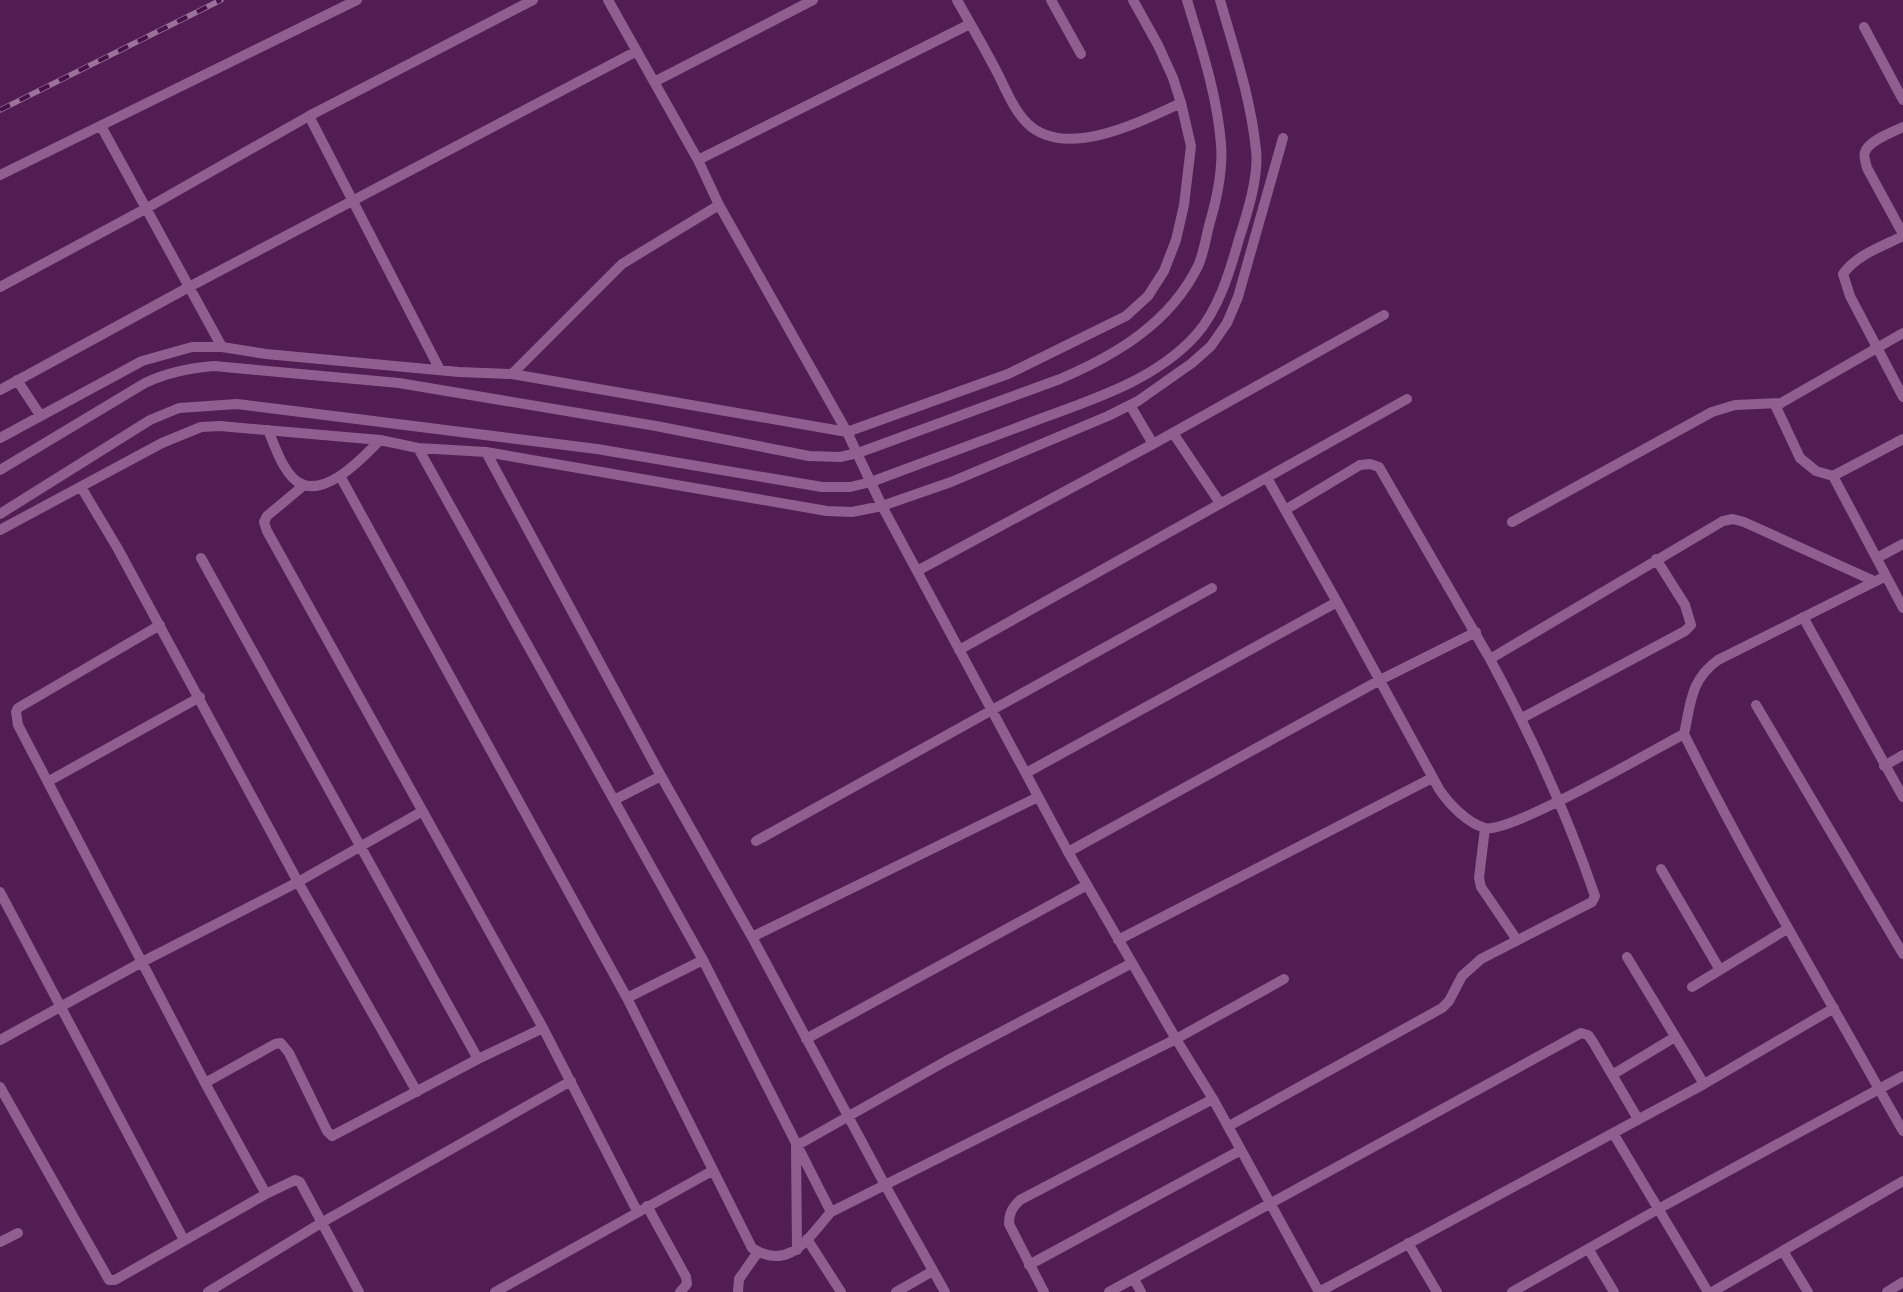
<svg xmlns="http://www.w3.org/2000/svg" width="1903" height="1292" font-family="'Public Sans',sans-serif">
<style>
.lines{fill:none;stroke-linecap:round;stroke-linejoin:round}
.minor{stroke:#915e90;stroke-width:10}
.tertiary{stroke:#915e90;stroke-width:10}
.rail-casing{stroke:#9c719b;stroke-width:5.5}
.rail{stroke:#471147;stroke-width:4;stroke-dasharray:11;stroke-linecap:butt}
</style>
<rect width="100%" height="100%" fill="#521d52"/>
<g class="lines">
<path class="minor" d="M 608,0 L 698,160 L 719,205 L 847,432 L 882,506 L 1068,852 L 1176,1039 L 1213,1099 L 1319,1292
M 957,0 C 971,25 985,49 998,74 C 1006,90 1014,110 1027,123 C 1065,161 1142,121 1181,103
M 1051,0 L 1081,54
M 1864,27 L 1903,100
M 654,82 L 813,0
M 309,116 L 440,370
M 101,126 L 222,347
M 1903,127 C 1893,132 1869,140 1865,152 C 1863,156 1866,163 1867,168 L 1903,234
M 698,160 L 970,24
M 0,175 L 357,0
M 1903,236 C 1883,246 1856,255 1843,274 L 1850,296 L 1903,397
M 0,287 L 147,208 L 309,116 L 533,0
M 1903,333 L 1781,403 L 1776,407 L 1800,458 L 1816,471 L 1833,476 L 1903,608
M 512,374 L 622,264 L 719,205
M 17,380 L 40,415
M 0,390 L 189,287 L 637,51
M 1130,405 L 1153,444
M 268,430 C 275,446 281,466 293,478 C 319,505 363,458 380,440
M 1173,433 L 1220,503
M 0,438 L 142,361 L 192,347 L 222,347 L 266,354 L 459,372 L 512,374 L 847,432 L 1008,374 L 1126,316 L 1148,296 L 1164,271 L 1176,240 L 1184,205 L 1191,146 L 1181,103 L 1173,78 L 1158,45 L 1133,0
M 418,448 L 703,960 L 831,1212 L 1176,1039 L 1284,979
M 486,452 L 661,776 L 752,937 L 885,1185 L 945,1292
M 340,476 L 627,998 L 752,1248 C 789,1272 808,1238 831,1212
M 1833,476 L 1903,439
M 1267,478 L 1337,602
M 303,486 L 267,516 L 264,522 L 267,531 L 543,1028 L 637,1211
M 81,487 L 118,549 L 298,882 L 417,1092
M 1285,510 L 1360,465 L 1370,464 L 1379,467 L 1490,659 L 1723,521 L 1733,519 L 1744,522 L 1874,581
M 1512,522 L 1712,412 L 1735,405 L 1781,403
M 0,530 L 162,443 L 201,427 L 220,426 L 380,440 L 418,448 L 486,452 L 827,511 L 852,512 L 882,506 L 951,482 L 1108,416 L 1138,401 L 1192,363 L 1211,346 L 1227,323 L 1238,297 L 1283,138
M 201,558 L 478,1059
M 1877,558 L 1903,544
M 917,571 L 1153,444 L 1384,315
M 1803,617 L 1903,797
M 160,625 L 18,708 L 16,712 L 18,725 L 205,1083 L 266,1194 L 295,1180 L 300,1182 L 359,1292
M 959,650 L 1407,399
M 1756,705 L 1903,954
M 1522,718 L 1685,631 L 1691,625 L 1685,605 L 1656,559
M 1884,766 L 1903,755
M 1026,773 L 1337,602 L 1439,789 C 1449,804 1467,823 1485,828 C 1510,834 1653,750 1684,734
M 49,781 L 200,697
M 614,800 L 661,776
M 1485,828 L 1479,878 L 1481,887 L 1517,940
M 756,841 L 1212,588
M 1068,852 L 1380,680 L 1476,632
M 1661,869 L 1720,970
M 0,892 L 184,1240
M 752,937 L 1038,797
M 1118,940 L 1432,778
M 1627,957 L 1704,1084
M 1692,987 L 1787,929
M 627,998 L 703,960
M 806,1039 L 1087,885
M 0,1040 L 142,962 L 298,882 L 421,812
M 1612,1075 L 1675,1037
M 1903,1076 L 1879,1089 L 1903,1131
M 205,1083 L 275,1044 L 281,1043 L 289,1053 L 327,1131 L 332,1136 L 478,1059 L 543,1028
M 0,1087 L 109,1280 L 115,1280 L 266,1194
M 1229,1126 L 1442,1008 L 1449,1001 L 1462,976 L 1481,959 L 1592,902 L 1595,896 C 1567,814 1531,735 1490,659
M 1613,1133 L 1708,1292
M 647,1206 L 686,1277 L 687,1284 L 680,1292
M 807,1239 L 841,1292
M 0,1242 L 18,1233
M 1408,1243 L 1437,1292
M 797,1250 L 796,1146 L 946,1061 L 1132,963
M 1589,1250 L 1614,1292
M 1783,1251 L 1808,1292
M 1029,1265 L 1241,1150
M 1134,1279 L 1141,1292
M 208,1292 L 321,1223 L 571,1081
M 495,1292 L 712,1171
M 738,1292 L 739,1279 L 758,1252
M 896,1292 L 933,1271
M 1044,1292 L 1009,1224 C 1009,1213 1012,1208 1020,1200 L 1213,1099
M 1109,1292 L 1581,1033 L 1588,1035 L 1593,1042 L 1638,1119
M 1319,1292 L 1704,1084 L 1834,1008
M 1512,1292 L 1660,1208 L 1879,1089 C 1813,971 1744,855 1684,734 C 1691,703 1690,680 1718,660 L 1886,576
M 1712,1292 L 1903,1181
M 1887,1292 L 1903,1282"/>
<path class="tertiary" d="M 0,470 L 145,383 C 168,372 189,368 214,366 L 399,383 L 656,426 L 809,456 L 840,457 L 858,453 L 1060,379 C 1116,355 1170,323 1198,266 C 1204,253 1206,236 1210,222 C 1217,198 1223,169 1221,144 C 1217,94 1201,47 1187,0
M 0,514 L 150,420 L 179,408 L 237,404 L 597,449 L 822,487 L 850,487 L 871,482 C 922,463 973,444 1024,425 C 1083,402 1152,384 1196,335 C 1219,309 1230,271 1239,239 C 1247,214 1259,177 1256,150 C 1251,99 1234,49 1220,0"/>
<g class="rail-casing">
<path id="rail" d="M 0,110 L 221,0"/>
</g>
<use href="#rail" class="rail"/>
</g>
</svg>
